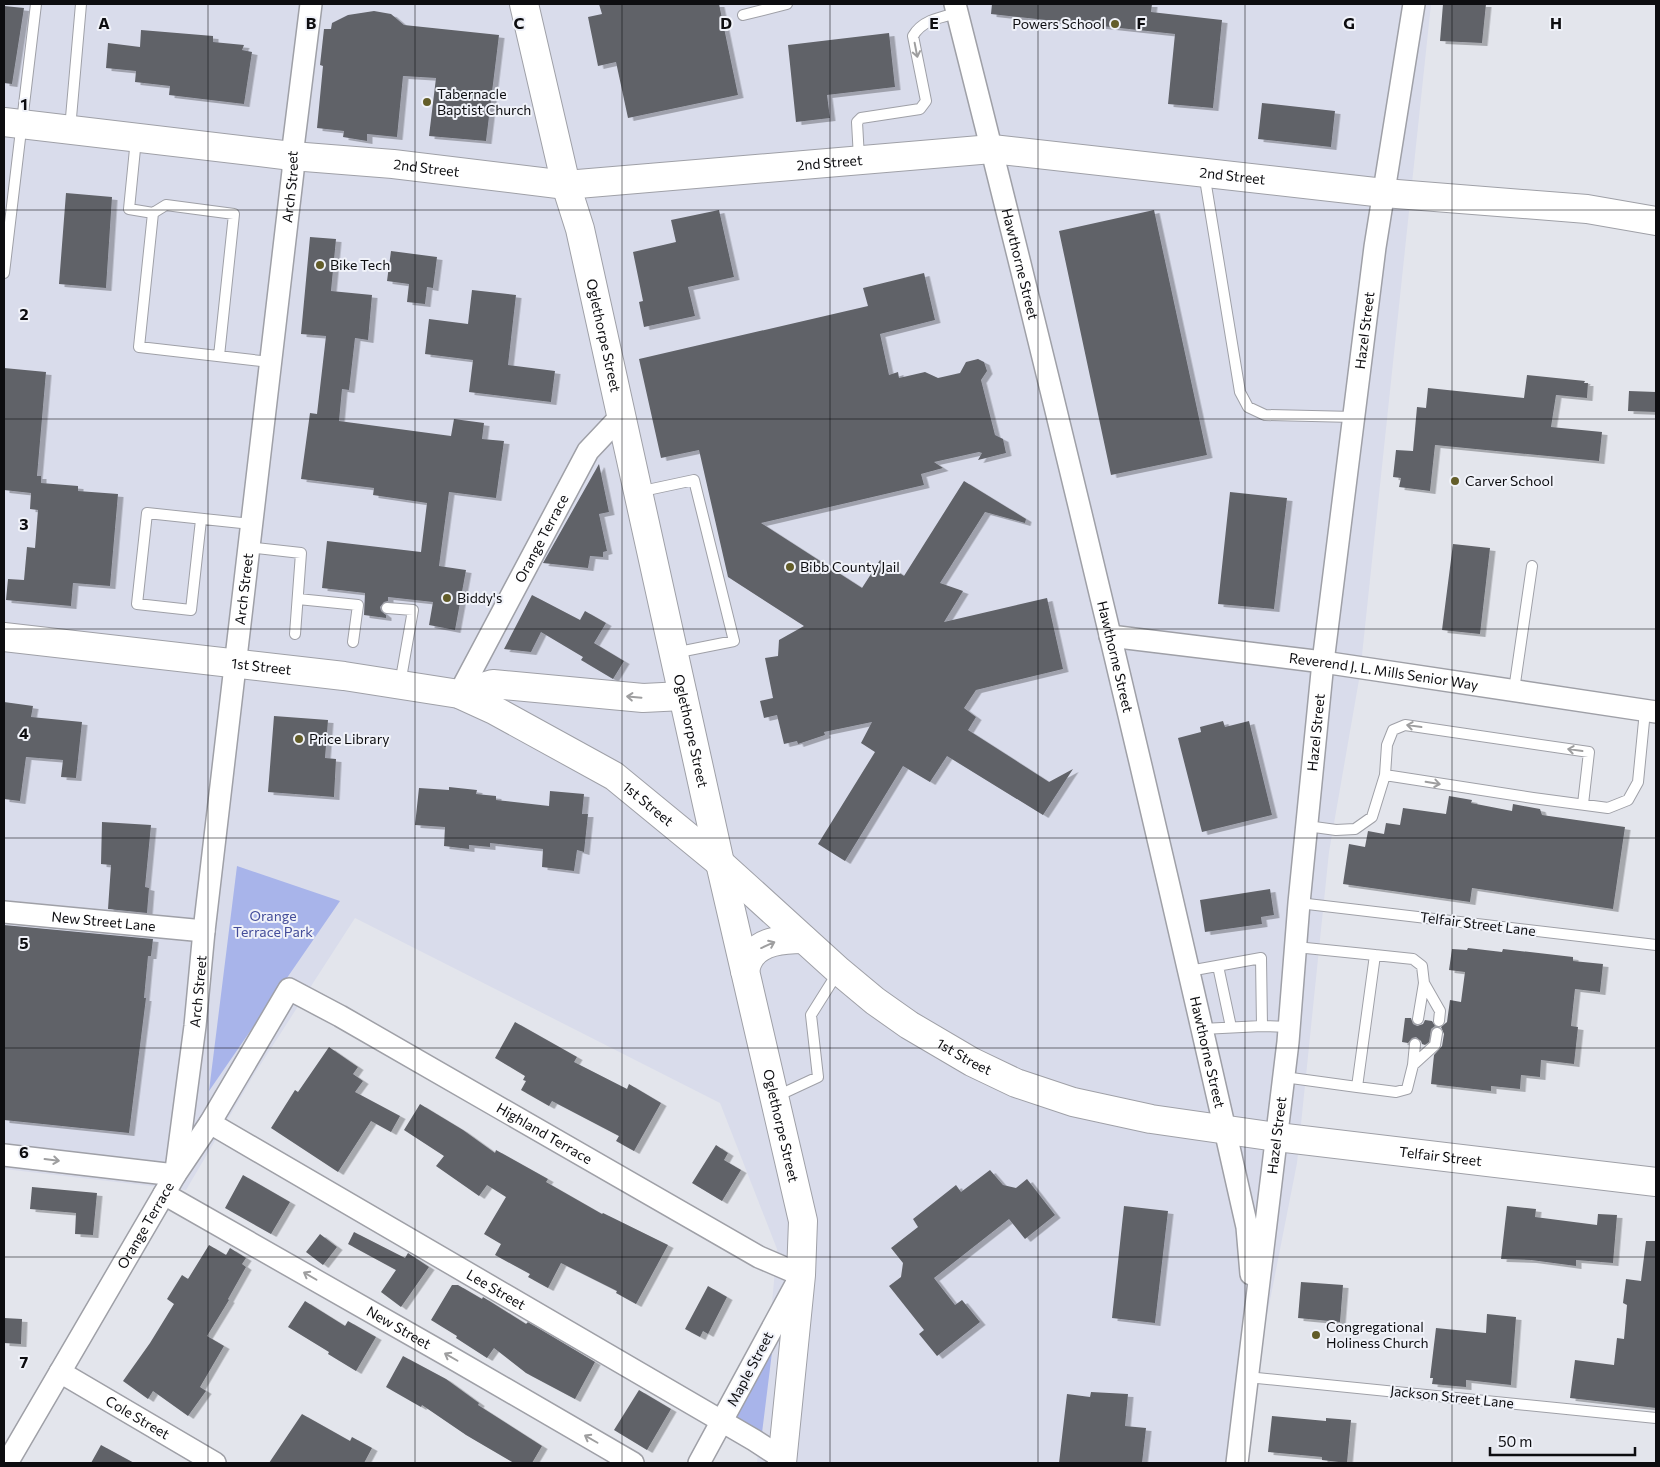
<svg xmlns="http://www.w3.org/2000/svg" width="1660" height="1467" font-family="Commissioner,sans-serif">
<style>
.built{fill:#d9dceb}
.green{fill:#a8b4ea}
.building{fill:#606268;filter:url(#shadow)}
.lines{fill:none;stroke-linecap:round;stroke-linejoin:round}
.lane-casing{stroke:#9fa0a7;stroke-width:12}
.street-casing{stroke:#9fa0a7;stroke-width:24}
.secondary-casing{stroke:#9fa0a7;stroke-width:30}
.lane{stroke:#fff;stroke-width:10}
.street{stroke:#fff;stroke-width:21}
.secondary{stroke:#fff;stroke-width:28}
.oneway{stroke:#9e9e9f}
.grid{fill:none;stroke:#0d0d10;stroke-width:1;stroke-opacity:0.55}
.poi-dot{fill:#635d29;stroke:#f0f2f9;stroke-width:2}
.labels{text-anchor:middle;stroke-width:4;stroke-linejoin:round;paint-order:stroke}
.poi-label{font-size:14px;fill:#0d0d10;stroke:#f0f2f9;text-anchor:start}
.street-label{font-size:14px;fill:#0d0d10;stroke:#f0f2f9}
.park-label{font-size:14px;fill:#444d9a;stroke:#f0f2f9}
.grid-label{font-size:16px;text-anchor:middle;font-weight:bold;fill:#0d0d10;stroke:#f0f2f9;stroke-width:4;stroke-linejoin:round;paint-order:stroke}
</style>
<defs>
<filter id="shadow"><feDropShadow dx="5.5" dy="3" stdDeviation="0" flood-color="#0004"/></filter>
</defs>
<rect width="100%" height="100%" fill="#e3e5ec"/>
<path class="built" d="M 4,4 L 1431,4 L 1360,674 L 1329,852 L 1297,1163 L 1238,1463 L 757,1463 L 777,1249 L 720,1103 L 355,918 L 255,1073 L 186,1190 L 4,1169 Z"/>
<path class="green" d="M 237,866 L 340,901 L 209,1091 Z
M 774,1336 L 761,1441 L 727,1420 Z"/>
<path class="building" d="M 599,4 L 719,4 L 738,95 L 628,118 L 616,62 L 598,66 L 588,17 L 602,14 Z
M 992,4 L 1152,4 L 1151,12 L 1222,20 L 1213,108 L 1168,104 L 1175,34 L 991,14 Z
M 1443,4 L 1486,4 L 1482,43 L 1440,41 Z
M 4,6 L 24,8 L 12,84 L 4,83 Z
M 374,11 L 391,14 L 404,25 L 499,35 L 486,141 L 429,136 L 436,78 L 403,76 L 397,137 L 367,134 L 367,141 L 343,137 L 344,131 L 317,128 L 323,66 L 320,65 L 324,29 L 331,29 L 332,23 L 348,15 Z
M 141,30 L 213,36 L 213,42 L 244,45 L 242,50 L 252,52 L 244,104 L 169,95 L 170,86 L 135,82 L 136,71 L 106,68 L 108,43 L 140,47 Z
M 889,33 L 895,87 L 827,95 L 830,118 L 796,122 L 788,45 Z
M 1262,103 L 1335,111 L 1331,147 L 1258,139 Z
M 66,193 L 112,197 L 106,288 L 59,284 Z
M 719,210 L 734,277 L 688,287 L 695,316 L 644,327 L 639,302 L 643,301 L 633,252 L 676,242 L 671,220 Z
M 1154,210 L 1207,455 L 1111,475 L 1059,231 Z
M 310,237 L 336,239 L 331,291 L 372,295 L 368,340 L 355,338 L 349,390 L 342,389 L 339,421 L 451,436 L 454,419 L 484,423 L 482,439 L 504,441 L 496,498 L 449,492 L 439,566 L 466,570 L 455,630 L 429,625 L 433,602 L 388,597 L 388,601 L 384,602 L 380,607 L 381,611 L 386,615 L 386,618 L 364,615 L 365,593 L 322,588 L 327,541 L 421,552 L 427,503 L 373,495 L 374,488 L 301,479 L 310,413 L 317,414 L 326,336 L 301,334 Z
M 391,251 L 437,257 L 433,288 L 427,287 L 425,304 L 407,302 L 409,284 L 387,281 Z
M 924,273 L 935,320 L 880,334 L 889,375 L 898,372 L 899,378 L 925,372 L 938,378 L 960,373 L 966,362 L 978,359 L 984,362 L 987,371 L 981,380 L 995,435 L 1003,439 L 1006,453 L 978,460 L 982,453 L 979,452 L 934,462 L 943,468 L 921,474 L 924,485 L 761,523 L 862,588 L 880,560 L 904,576 L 964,481 L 1026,519 L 1025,523 L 985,512 L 940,583 L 963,591 L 944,622 L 1047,598 L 1063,669 L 976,690 L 964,708 L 976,717 L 968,730 L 1049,782 L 1073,769 L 1043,815 L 947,756 L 930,782 L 903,766 L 845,861 L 818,844 L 875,752 L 861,743 L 872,722 L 824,732 L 825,735 L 798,744 L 797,741 L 784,744 L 777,715 L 764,718 L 760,701 L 773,698 L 765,658 L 778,656 L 779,640 L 804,626 L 728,577 L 699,450 L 661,458 L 639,359 L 868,306 L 863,288 Z
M 472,290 L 516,295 L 508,365 L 555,371 L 551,402 L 469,392 L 473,360 L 425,354 L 429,319 L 468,324 Z
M 4,368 L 46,372 L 37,476 L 41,476 L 41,483 L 78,486 L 78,491 L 118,494 L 110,586 L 73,583 L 71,606 L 6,600 L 8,579 L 24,580 L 27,547 L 35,548 L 38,510 L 30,509 L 31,493 L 4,490 Z
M 1527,375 L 1585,381 L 1584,383 L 1588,383 L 1587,398 L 1556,395 L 1551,427 L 1602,432 L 1599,461 L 1435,445 L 1430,491 L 1399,487 L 1401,478 L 1393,477 L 1396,450 L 1413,451 L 1417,407 L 1426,408 L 1428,388 L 1524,398 Z
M 1629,391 L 1656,392 L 1656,412 L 1628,411 Z
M 599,464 L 609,512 L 599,514 L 607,551 L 603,552 L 603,557 L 590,556 L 588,568 L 543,563 Z
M 1230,492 L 1287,498 L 1274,609 L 1218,604 Z
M 1453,544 L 1490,548 L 1480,634 L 1442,630 Z
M 532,595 L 580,620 L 585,611 L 606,623 L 594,643 L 624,661 L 613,679 L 581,660 L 583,657 L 541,632 L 531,652 L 504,649 Z
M 4,702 L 33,706 L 31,717 L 82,722 L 76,778 L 61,777 L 63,760 L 26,757 L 20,801 L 4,799 Z
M 274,716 L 328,720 L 325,758 L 336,759 L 334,797 L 268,792 Z
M 1223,721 L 1225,727 L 1249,721 L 1272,815 L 1202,832 L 1178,738 L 1201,732 L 1200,727 Z
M 449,787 L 477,790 L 476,794 L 496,796 L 496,800 L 549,806 L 550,791 L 584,794 L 582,814 L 588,814 L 584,852 L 577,850 L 574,871 L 542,867 L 543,849 L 490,843 L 490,847 L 469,845 L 469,849 L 444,846 L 445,827 L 415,825 L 419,788 L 449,790 Z
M 1449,796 L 1472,800 L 1471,803 L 1512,811 L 1513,804 L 1540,809 L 1542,815 L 1625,827 L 1613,909 L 1472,888 L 1470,902 L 1343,884 L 1349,844 L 1365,847 L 1368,831 L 1384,834 L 1386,823 L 1400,825 L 1403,808 L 1446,814 Z
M 102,822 L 151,825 L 145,887 L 149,888 L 147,913 L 108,909 L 111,865 L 101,864 Z
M 1270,889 L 1274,915 L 1261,917 L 1262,924 L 1205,932 L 1200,900 Z
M 4,925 L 153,939 L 151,956 L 148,956 L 144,998 L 146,998 L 129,1133 L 4,1120 Z
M 1468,948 L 1502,952 L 1503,949 L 1573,957 L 1573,961 L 1603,964 L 1600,992 L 1575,989 L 1571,1026 L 1578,1027 L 1574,1064 L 1541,1060 L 1540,1077 L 1521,1075 L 1520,1089 L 1491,1086 L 1491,1091 L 1431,1084 L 1434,1055 L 1442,1046 L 1444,1034 L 1441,1027 L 1447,1022 L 1450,1000 L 1461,1002 L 1465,972 L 1449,970 L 1452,949 L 1467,950 Z
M 1405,1018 L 1411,1018 L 1413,1024 L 1417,1026 L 1423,1024 L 1425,1020 L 1432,1021 L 1435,1026 L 1431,1029 L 1429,1042 L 1425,1045 L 1422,1044 L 1421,1041 L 1416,1037 L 1412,1038 L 1408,1043 L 1402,1042 Z
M 515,1022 L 577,1057 L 574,1062 L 627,1089 L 629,1084 L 661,1103 L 634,1151 L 616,1141 L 619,1136 L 552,1101 L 549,1106 L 521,1090 L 526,1081 L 523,1080 L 525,1076 L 495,1058 Z
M 329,1047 L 358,1067 L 353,1074 L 363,1081 L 355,1092 L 400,1116 L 391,1132 L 371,1121 L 338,1172 L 271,1128 L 295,1090 L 298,1092 Z
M 420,1104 L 463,1130 L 495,1153 L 496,1150 L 548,1179 L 546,1182 L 602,1214 L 603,1213 L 668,1245 L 636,1304 L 616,1293 L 617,1291 L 561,1263 L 548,1288 L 528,1277 L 530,1274 L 495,1255 L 501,1244 L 484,1234 L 506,1197 L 487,1185 L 479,1196 L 436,1166 L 444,1156 L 404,1130 Z
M 716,1145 L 728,1153 L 724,1160 L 741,1170 L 722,1201 L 692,1183 Z
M 990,1170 L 1003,1185 L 1016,1188 L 1027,1179 L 1055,1215 L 1025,1239 L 1009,1219 L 934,1278 L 955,1305 L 962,1300 L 980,1322 L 937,1356 L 919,1334 L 924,1330 L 889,1286 L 901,1277 L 903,1263 L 891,1248 L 918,1227 L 913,1219 L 956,1185 L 961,1192 Z
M 243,1175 L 290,1202 L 271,1234 L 225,1208 Z
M 32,1187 L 97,1193 L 93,1235 L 75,1234 L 76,1213 L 30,1209 Z
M 1124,1206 L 1168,1211 L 1155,1323 L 1112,1318 Z
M 1507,1206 L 1536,1209 L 1535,1217 L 1597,1225 L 1598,1214 L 1617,1215 L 1613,1263 L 1576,1260 L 1576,1266 L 1531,1260 L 1501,1259 Z
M 354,1232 L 405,1258 L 408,1253 L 429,1267 L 401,1307 L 381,1292 L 396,1270 L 348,1244 Z
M 320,1234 L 337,1247 L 323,1265 L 306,1252 Z
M 1646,1241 L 1656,1241 L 1656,1408 L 1570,1398 L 1575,1360 L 1614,1365 L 1617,1338 L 1624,1339 L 1627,1305 L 1623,1303 L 1626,1279 L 1641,1281 Z
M 209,1245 L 226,1255 L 230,1248 L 246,1258 L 242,1264 L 246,1267 L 228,1299 L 229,1300 L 207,1336 L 224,1346 L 200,1387 L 206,1391 L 188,1416 L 153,1391 L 148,1399 L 123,1381 L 150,1343 L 174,1304 L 167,1299 L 182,1275 L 188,1279 Z
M 1301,1282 L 1343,1285 L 1340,1322 L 1298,1318 Z
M 452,1285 L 458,1285 L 482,1299 L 483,1297 L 526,1324 L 528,1322 L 595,1362 L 575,1399 L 526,1373 L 494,1348 L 487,1358 L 456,1338 L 457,1336 L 431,1320 Z
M 708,1286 L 727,1297 L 708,1334 L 703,1331 L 700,1337 L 685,1329 Z
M 305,1301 L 345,1326 L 348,1321 L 376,1337 L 356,1371 L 328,1354 L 329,1352 L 288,1327 Z
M 1487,1314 L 1516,1317 L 1511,1385 L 1466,1380 L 1466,1387 L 1432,1384 L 1433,1378 L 1430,1378 L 1436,1328 L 1486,1333 Z
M 4,1318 L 22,1319 L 21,1344 L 4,1343 Z
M 403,1356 L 446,1379 L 479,1403 L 478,1405 L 542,1446 L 532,1463 L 514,1463 L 466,1435 L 422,1405 L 421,1407 L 386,1387 Z
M 639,1390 L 671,1409 L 647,1450 L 614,1430 Z
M 1091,1392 L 1128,1394 L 1125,1426 L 1146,1428 L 1142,1463 L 1059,1463 L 1067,1394 L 1090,1397 Z
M 302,1414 L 350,1441 L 352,1437 L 372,1448 L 364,1463 L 269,1463 Z
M 1272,1416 L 1326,1421 L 1326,1418 L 1351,1420 L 1347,1463 L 1322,1460 L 1322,1457 L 1268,1452 Z
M 101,1445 L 134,1463 L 91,1463 Z"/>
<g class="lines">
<g class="lane-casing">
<path id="lane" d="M 743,15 L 787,4
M 70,129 L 81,4
M 136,139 L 129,209 L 153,213 L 139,347 L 270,362
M 859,158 L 857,122 L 861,118 L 920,109 L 926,101 L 913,36 C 922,20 941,17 958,13
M 1204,173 L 1240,392 L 1248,407 L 1265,415 L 1354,417
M 153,213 L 166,205 L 234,214 L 219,356
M 4,273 L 36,4
M 638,492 L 694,480 L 734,641 L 674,653
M 201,520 L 191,610 L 137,604 L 147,513 L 251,524
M 248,547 L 301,553 L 295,634
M 298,599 L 358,605 L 353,642
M 387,608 L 413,610 L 400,684
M 1514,690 L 1532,566
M 1385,775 L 1533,798 L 1608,808 L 1628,800 L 1638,782 L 1645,711
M 1307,826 L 1336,830 L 1355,829 L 1372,817 L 1385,775 L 1387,745 L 1393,730 L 1405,725 L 1589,752 L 1583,804
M 1299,903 L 1656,945
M 1375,955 L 1413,959 L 1422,966 L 1424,983 L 1418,1019
M 1218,966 L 1231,1027
M 1189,971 L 1261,958 L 1262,1026 L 1202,1029
M 1424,983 L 1440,1011 L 1439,1021
M 1262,1026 L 1289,1027
M 1413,1065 L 1435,1045 L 1437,1033
M 1284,1077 L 1357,1087 L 1375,955 L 1296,947
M 1357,1087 L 1396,1092 L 1407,1089 L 1413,1065 L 1415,1044
M 775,1097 L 818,1077 L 811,1015 L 838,972
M 1247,1377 L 1656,1418"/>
</g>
<g class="street-casing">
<g id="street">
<path id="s1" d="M 955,4 C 1058,410 1155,818 1247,1227 L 1251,1274"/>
<path id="s2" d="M 1110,636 L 1323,662 L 1656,712"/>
<path id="s3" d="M 459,694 L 588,451 L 621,416"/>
<path id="s4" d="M 4,912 L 204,931"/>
<path id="s5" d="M 210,1123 L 754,1440 L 782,1458"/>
<path d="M 4,1155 L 175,1175"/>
<path id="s6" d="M 176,1170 L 195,1026 L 204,931 L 293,171 L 292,156 L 311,4"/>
<path id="s7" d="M 164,1194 L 452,1358 L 633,1463"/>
<path id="s8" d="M 60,1372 L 215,1463"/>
<path id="s9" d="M 7,1463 L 175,1175 L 210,1123 L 289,989 L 340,1016 L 759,1257 L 801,1275 L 699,1463"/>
<path id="s10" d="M 1237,1463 L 1288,1042 L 1299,903 L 1323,662 L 1375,247 L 1414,4"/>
</g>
</g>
<g class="secondary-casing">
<g id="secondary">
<path id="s11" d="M 524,4 L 566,185 L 580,229 L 720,863 L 803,1221 L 801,1275 L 782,1463"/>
<path id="s12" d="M 4,122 L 292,156 L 393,164 L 566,185 L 992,149 L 1384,193 L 1587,209 L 1656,221"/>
<path id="s13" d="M 4,637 L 344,676 L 459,694 L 494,710 L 614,776 L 720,863 L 839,971 L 875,1001 L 909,1025 L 972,1062 L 1016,1083 L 1073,1102 L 1151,1119 L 1277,1137 L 1656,1182"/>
<path d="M 459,694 L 493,684 L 643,698 L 683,696"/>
<path d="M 745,971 C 746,966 748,960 751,956 C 762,940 786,939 803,939"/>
</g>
</g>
<use href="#lane" class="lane"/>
<use href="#street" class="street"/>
<use href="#secondary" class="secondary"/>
</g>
<defs><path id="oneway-shaft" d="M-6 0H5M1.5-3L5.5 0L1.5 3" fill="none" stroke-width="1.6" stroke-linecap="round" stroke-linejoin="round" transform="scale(1.25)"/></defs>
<g class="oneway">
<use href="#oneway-shaft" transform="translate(916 50) rotate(79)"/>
<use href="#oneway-shaft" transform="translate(634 697) rotate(-175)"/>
<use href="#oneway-shaft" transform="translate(1414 726) rotate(-172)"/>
<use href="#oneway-shaft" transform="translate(1575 750) rotate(-172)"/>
<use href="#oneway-shaft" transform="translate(1433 783) rotate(9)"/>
<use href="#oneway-shaft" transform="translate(768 945) rotate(-24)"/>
<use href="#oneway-shaft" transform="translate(52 1160) rotate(7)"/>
<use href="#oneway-shaft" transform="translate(310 1276) rotate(-150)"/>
<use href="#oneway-shaft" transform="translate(451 1357) rotate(-150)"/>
<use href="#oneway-shaft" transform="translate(591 1439) rotate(-150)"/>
</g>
<path class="grid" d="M 208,4 L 208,1463M 415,4 L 415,1463M 622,4 L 622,1463M 830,4 L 830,1463M 1038,4 L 1038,1463M 1245,4 L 1245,1463M 1452,4 L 1452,1463M 4,210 L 1656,210M 4,419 L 1656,419M 4,629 L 1656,629M 4,838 L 1656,838M 4,1048 L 1656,1048M 4,1257 L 1656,1257"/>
<g class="poi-dot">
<circle cx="1115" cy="24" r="5"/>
<circle cx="427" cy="102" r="5"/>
<circle cx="320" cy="265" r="5"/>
<circle cx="1455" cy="481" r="5"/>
<circle cx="790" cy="567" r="5"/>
<circle cx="447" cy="598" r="5"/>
<circle cx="299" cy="739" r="5"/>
<circle cx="1316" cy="1335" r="5"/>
</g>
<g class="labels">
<g class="poi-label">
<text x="1105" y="29" text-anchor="end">Powers School</text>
<text x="437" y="99">Tabernacle<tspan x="437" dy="16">Baptist Church</tspan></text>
<text x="330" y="270">Bike Tech</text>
<text x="1465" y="486">Carver School</text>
<text x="800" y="572">Bibb County Jail</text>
<text x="457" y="603">Biddy's</text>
<text x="309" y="744">Price Library</text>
<text x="1326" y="1332">Congregational<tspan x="1326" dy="16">Holiness Church</tspan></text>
</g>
<g class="street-label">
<text dy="5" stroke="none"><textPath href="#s12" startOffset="830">2nd Street</textPath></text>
<text dy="5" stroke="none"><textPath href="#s12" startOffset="425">2nd Street</textPath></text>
<text dy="5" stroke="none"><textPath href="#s12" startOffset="1235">2nd Street</textPath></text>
<text dy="5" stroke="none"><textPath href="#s6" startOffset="990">Arch Street</textPath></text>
<text dy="5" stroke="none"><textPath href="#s1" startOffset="268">Hawthorne Street</textPath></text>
<text dy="5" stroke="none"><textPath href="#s10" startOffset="1140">Hazel Street</textPath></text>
<text dy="5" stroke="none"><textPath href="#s11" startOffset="341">Oglethorpe Street</textPath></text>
<text dy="5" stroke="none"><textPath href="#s3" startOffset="176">Orange Terrace</textPath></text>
<text dy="5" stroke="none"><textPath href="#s6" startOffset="585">Arch Street</textPath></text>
<text dy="5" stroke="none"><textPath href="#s1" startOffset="672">Hawthorne Street</textPath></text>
<text dy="5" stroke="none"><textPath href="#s13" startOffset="259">1st Street</textPath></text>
<text dy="5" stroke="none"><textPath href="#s2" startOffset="276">Reverend J. L. Mills Senior Way</textPath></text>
<text dy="5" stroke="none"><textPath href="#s11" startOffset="746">Oglethorpe Street</textPath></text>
<text dy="5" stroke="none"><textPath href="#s10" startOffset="735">Hazel Street</textPath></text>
<text dy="5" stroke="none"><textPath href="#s13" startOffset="678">1st Street</textPath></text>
<text dy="5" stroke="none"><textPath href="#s4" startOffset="100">New Street Lane</textPath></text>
<text transform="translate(1478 924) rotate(7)" y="5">Telfair Street Lane</text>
<text dy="5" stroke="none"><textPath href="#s6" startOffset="180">Arch Street</textPath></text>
<text dy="5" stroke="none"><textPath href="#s1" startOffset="1078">Hawthorne Street</textPath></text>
<text dy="5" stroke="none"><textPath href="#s13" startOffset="1084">1st Street</textPath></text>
<text dy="5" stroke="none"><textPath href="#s11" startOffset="1151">Oglethorpe Street</textPath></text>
<text dy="5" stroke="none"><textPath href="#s9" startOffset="845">Highland Terrace</textPath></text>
<text dy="5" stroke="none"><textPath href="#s10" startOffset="330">Hazel Street</textPath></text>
<text dy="5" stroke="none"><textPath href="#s13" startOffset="1574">Telfair Street</textPath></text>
<text dy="5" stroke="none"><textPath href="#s9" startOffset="275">Orange Terrace</textPath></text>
<text dy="5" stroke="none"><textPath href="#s5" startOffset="331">Lee Street</textPath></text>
<text dy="5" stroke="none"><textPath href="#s7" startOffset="270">New Street</textPath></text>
<text transform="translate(750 1369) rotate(-62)" y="5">Maple Street</text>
<text transform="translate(1452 1397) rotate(6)" y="5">Jackson Street Lane</text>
<text dy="5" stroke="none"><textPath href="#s8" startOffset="90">Cole Street</textPath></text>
</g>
<g class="park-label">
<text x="273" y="921">Orange<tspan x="273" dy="16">Terrace Park</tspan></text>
</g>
</g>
<g class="grid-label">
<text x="104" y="29">A</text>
<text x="311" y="29">B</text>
<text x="519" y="29">C</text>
<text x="726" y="29">D</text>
<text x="934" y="29">E</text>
<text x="1141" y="29">F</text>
<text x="1349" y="29">G</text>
<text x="1556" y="29">H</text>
<text x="24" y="110">1</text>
<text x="24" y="320">2</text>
<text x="24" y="530">3</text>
<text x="24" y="739">4</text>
<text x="24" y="949">5</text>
<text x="24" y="1158">6</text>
<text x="24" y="1368">7</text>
</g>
<rect width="1660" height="1467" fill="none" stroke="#0d0d10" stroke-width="10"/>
<path d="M1490 1447v8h145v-8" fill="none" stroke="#0d0d10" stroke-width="2.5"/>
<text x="1498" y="1447" font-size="15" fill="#0d0d10" stroke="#f0f2f9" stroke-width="4" paint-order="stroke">50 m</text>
</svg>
